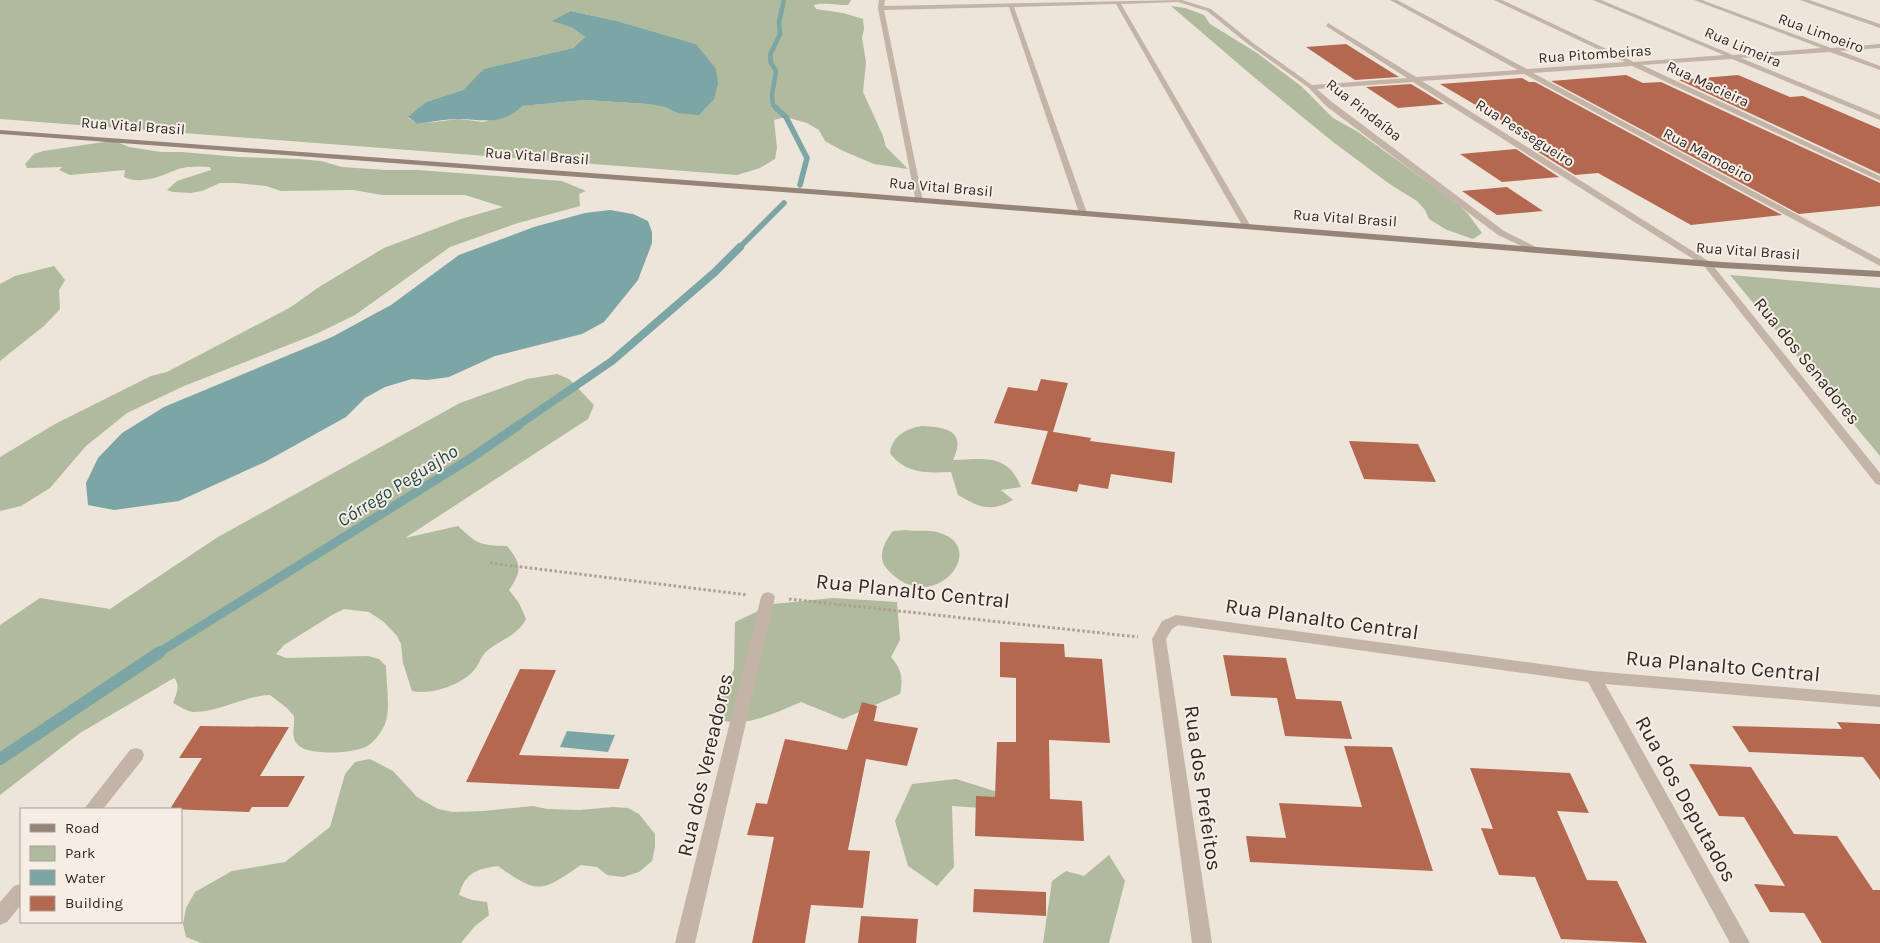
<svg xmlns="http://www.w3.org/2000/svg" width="1880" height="943" font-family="Karla,sans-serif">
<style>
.green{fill:#b0ba9c;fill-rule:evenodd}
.water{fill:#7ca5a6}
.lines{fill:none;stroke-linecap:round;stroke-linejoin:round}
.stream-far4{stroke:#7ca5a6;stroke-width:4.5}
.stream-far3{stroke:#7ca5a6;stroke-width:5.5}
.stream-far2{stroke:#7ca5a6;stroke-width:8}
.stream-far1{stroke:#7ca5a6;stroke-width:9}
.stream{stroke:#7ca5a6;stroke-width:12}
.building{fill:#b56850}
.path{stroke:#af9e92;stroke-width:3;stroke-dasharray:2.5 2.5;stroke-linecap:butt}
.street{fill:#c3b4a7;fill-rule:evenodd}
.secondary{fill:#978479;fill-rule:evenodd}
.labels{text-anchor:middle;stroke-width:4;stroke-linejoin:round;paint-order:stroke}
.far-street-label{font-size:15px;fill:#312a27;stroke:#f6eee5}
.street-label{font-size:18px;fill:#312a27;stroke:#f6eee5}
.water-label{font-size:19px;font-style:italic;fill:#224a4d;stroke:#f6eee5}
.near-street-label{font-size:21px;fill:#312a27;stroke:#f6eee5}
</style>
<rect width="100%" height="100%" fill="#ede4da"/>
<path class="green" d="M 0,0 L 851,0 L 848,5 C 837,5 825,2 814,5 L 816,9 L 843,13 L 863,19 L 864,29 L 862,38 L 866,62 L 863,92 L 883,136 L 886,147 L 908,169 L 874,164 L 841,150 L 825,141 L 819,130 L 807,123 L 786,117 L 774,120 L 777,148 L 775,159 L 760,168 L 737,175 L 0,119 ZM 571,11 L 617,21 L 696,44 L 705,56 L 677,113 L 665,107 L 647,104 L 585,100 L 521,106 L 484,122 L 459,119 L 417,124 L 408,118 L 426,102 L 463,90 L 485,69 L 573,48 L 585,37 L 571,27 Z
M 1171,6 L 1185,8 L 1204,15 L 1210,24 L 1257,53 L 1301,86 L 1333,118 L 1358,132 L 1458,204 L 1468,214 L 1482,233 L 1473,239 L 1447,230 L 1429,219 L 1425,210 L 1417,201 L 1391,185 L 1333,142 L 1255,78 Z
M 104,142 L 117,142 L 129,147 L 161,152 L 182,152 L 238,157 L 298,159 L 321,161 L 342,167 L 385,170 L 418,170 L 562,181 L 586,191 L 579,194 L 580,206 L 518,223 L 450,247 L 355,315 L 316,334 L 184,386 L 127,413 L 86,446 L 50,488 L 21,506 L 0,511 L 0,457 L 55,424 L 151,376 L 167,372 L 291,307 L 319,287 L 384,248 L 461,219 L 503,207 L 465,195 L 382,195 L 354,190 L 281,191 L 266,186 L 237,183 L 220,183 L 202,191 L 191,193 L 173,192 L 167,190 L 177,181 L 211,170 L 210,167 C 200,166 187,166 178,169 C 161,176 142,185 124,177 L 125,170 L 70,175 L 59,170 L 62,167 L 27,168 L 25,164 L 34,154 L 43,151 Z
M 54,266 L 65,280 L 59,290 L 60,309 L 45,325 L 0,361 L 0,284 L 15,276 Z
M 1730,275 L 1880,288 L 1880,456 Z
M 557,374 L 569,379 L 594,405 L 588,419 L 405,538 L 458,526 C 478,545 480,545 507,546 C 522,564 522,571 509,590 L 519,603 L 526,619 C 517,636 502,639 488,650 C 481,655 480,663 475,669 C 462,685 432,695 412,691 L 403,663 L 401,644 L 397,636 L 384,622 L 369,612 L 344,609 L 332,615 L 284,645 L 276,654 L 286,658 L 368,656 L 379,659 L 386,666 C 386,684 391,707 385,724 C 382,731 375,741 369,745 C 356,754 309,756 298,745 C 290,737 295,726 294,716 L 287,708 L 270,695 C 244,696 220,712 194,712 C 188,712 179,706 173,703 C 176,695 181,685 174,678 L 80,733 L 0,795 L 0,625 L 40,598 L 110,609 L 218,537 L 460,403 L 527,379 Z
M 922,426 C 946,427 967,431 953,460 C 984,459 1008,453 1021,487 L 1001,490 L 1013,500 C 990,513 979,507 958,495 L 951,472 C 928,473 905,474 890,453 C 892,436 907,428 922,426 Z
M 906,530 C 917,532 930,529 940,533 C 990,548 933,620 887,569 C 876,557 885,541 893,531 Z
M 833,598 L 897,602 L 900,640 L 891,657 C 902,670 903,678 900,694 L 843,719 L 801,702 C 770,715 745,729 711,718 L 734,669 L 735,622 L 773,604 Z
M 370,759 L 393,771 L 417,797 L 438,809 L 453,812 L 484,811 L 533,806 L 547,809 L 580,810 L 613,807 L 628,808 L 639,814 L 655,834 L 655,847 L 652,861 L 639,872 L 623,877 L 607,875 L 597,867 L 581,865 C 541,892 539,895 498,866 C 476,869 465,873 459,895 L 472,900 L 487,902 L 489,915 L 474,927 L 461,943 L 201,943 L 186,937 L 183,924 L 186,908 L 195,892 L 232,871 L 285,862 L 330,827 L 345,774 L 355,762 Z
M 956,779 L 1004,794 L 982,808 L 952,806 L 954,867 L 937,886 L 908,866 L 895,821 L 912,784 Z
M 1109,855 L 1125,881 L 1109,943 L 1043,943 L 1052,881 L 1066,871 L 1084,876 Z"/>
<path class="water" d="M 571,11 L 617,21 L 696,44 L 716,69 L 718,84 L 714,99 L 699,115 L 677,113 L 665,107 L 647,104 L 585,100 L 522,106 C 504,125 482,120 460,119 C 445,119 431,122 417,124 L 408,117 L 426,102 L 463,90 L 484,69 L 573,48 L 585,37 L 571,27 L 552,21 Z
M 610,210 L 633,214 L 648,221 L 652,232 L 652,243 L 638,280 L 604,322 L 582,334 L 495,356 L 449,377 L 427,380 L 412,379 L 385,387 L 365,398 L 346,417 L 265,462 L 179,501 L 114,510 L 88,505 L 86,483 L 98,458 L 122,433 L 164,407 L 332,337 L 391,305 L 459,255 L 534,227 L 585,213 Z
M 567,731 L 615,735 L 608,752 L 560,747 Z"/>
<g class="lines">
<path class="stream-far4" d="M 778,109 L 773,105 L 772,95 L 776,71 L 771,63 L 770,55 L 780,34 L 779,22 L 784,0"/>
<path class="stream-far3" d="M 776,108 L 786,117 L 807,158 L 800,185
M 739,248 L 784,203"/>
<path class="stream-far2" d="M 517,426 L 612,361 L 715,272 L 740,247"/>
<path class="stream-far1" d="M 158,653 L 471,458 L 519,425"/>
<path class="stream" d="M 0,759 L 160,652"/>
</g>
<path class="building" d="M 1346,44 L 1399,77 L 1355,80 L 1306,47 Z
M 1626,75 L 1643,83 L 1661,82 L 1880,183 L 1880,206 L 1799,214 L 1551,81 Z
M 1738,75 L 1790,97 L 1803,96 L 1880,129 L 1880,174 L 1679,80 Z
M 1522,78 L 1529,82 L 1535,82 L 1782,215 L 1691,225 L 1598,173 L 1575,175 L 1532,148 L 1547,147 L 1440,84 Z
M 1411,84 L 1444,104 L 1398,108 L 1366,87 Z
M 1516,149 L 1559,177 L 1502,182 L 1460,154 Z
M 1507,187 L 1543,211 L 1497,215 L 1462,191 Z
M 1041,379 L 1068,383 L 1053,432 L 994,423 L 1008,387 L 1037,391 Z
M 1048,431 L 1091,438 L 1090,441 L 1175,452 L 1172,483 L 1111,474 L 1108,489 L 1079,484 L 1077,492 L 1031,484 Z
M 1349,441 L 1418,444 L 1436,482 L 1364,479 Z
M 1000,642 L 1064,644 L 1065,657 L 1102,659 L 1110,743 L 1049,740 L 1050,799 L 1082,801 L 1084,841 L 975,836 L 976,796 L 995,797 L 997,742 L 1016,742 L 1016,678 L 1000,677 Z
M 1223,655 L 1286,658 L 1296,699 L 1341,701 L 1352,739 L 1285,736 L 1277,698 L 1231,696 Z
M 520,669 L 556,670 L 519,755 L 629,759 L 619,789 L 466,782 Z
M 862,702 L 877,706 L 874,721 L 918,728 L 907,766 L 866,759 L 848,850 L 870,851 L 863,908 L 811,905 L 805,943 L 752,943 L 774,837 L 747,835 L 756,803 L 767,804 L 785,739 L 847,750 Z
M 1837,722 L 1880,724 L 1880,780 L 1863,757 L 1749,752 L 1732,726 L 1842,729 Z
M 200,726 L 289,727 L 260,776 L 305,776 L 288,807 L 252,807 L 249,812 L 170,809 L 202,758 L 179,758 Z
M 1344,746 L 1392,747 L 1433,871 L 1250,862 L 1246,836 L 1286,838 L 1279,803 L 1362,807 Z
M 1689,764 L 1751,767 L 1794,834 L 1837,836 L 1873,890 L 1880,890 L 1880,943 L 1822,943 L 1804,913 L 1770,912 L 1754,884 L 1785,886 L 1744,817 L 1719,816 Z
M 1470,768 L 1570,773 L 1589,813 L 1557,811 L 1587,880 L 1617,881 L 1647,943 L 1561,939 L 1535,877 L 1499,875 L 1481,828 L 1493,829 Z
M 974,889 L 1046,892 L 1046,916 L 973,912 Z
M 861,916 L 918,919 L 916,943 L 858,943 Z"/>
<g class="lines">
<path class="path" d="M 490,563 L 748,595
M 789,599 L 1138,637"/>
<path class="street" d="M 879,0 L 885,0 L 884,6 L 1182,0 L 1211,9 L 1253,43 L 1312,85 L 1407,78 L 1326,26 L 1328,23 L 1416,77 L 1518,70 L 1390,0 L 1397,0 L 1527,69 L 1625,62 L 1494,0 L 1502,0 L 1634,62 L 1724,55 L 1593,0 L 1601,0 L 1733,55 L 1821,48 L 1694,0 L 1702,0 L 1831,48 L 1880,44 L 1880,48 L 1840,51 L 1880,66 L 1880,70 L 1830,52 L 1741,58 L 1880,115 L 1880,120 L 1732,59 L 1642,65 L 1880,176 L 1880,181 L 1632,66 L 1533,73 L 1880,259 L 1880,266 L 1524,74 L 1422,81 L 1710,262 L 1880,473 L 1880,485 L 1876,484 L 1704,266 L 1413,82 L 1317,89 L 1332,102 L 1504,231 L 1538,248 L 1533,251 L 1530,250 L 1498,235 L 1326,106 L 1309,88 L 1249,45 L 1207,11 L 1178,2 L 1121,4 L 1250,225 L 1249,227 L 1246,228 L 1242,225 L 1116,4 L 1014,7 L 1087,213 L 1083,216 L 1079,213 L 1009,7 L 884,10 L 923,201 L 916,203 L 878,8 Z
M 1800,0 L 1809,0 L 1880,24 L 1880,28 Z
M 768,592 L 773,594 L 775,597 L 695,943 L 675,943 L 761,597 L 763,594 Z
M 1176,615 L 1593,671 L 1880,695 L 1880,707 L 1605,684 L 1750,943 L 1730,943 L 1588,682 L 1178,625 L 1172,629 L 1166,639 L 1212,943 L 1192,943 L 1152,639 L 1162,621 Z
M 136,748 L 142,750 L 144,755 L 142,760 L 103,809 L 84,809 L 130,750 Z
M 21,884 L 21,905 L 7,922 L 0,925 L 0,902 L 14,886 Z"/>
<path class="secondary" d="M 0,130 L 850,192 L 1722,262 L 1880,271 L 1880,277 L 1722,268 L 850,197 L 0,134 Z"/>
</g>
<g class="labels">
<g class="far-street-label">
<text transform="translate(1821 33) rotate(20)" y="5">Rua Limoeiro</text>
<text transform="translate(1743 47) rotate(23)" y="5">Rua Limeira</text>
<text transform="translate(1595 54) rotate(-4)" y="5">Rua Pitombeiras</text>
<text transform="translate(1708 84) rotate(25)" y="5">Rua Macieira</text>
<text transform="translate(1364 110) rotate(38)" y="5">Rua Pindaíba</text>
<text transform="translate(133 126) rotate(4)" y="5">Rua Vital Brasil</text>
<text transform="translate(1525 133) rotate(32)" y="5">Rua Pessegueiro</text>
<text transform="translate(1708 155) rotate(28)" y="5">Rua Mamoeiro</text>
<text transform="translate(537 156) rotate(4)" y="5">Rua Vital Brasil</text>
<text transform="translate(941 187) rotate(5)" y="5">Rua Vital Brasil</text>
<text transform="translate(1345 218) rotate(4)" y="5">Rua Vital Brasil</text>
<text transform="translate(1748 251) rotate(4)" y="5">Rua Vital Brasil</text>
</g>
<g class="street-label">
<text transform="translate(1807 361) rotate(51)" y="6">Rua dos Senadores</text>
</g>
<g class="water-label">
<text transform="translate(397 485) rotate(-32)" y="7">Córrego Peguajho</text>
</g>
<g class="near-street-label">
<text transform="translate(913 591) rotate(6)" y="7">Rua Planalto Central</text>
<text transform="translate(1322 619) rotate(8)" y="7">Rua Planalto Central</text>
<text transform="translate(1723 666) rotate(5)" y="7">Rua Planalto Central</text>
<text transform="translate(705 765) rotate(-77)" y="7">Rua dos Vereadores</text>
<text transform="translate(1203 788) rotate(82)" y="7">Rua dos Prefeitos</text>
<text transform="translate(1686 799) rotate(61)" y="7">Rua dos Deputados</text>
</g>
</g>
<rect x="20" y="808" width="162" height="115" fill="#f6eee5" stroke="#a7a099"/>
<rect x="30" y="824" width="25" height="8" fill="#978479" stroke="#a7a099"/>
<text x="65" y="833" font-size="15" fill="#312a27">Road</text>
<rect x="30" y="846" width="25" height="15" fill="#b0ba9c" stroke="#a7a099"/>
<text x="65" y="858" font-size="15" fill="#312a27">Park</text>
<rect x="30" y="870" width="25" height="15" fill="#7ca5a6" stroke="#a7a099"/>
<text x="65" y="883" font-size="15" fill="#312a27">Water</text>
<rect x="30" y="896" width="25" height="15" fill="#b56850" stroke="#a7a099"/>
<text x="65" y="908" font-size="15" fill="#312a27">Building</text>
</svg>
